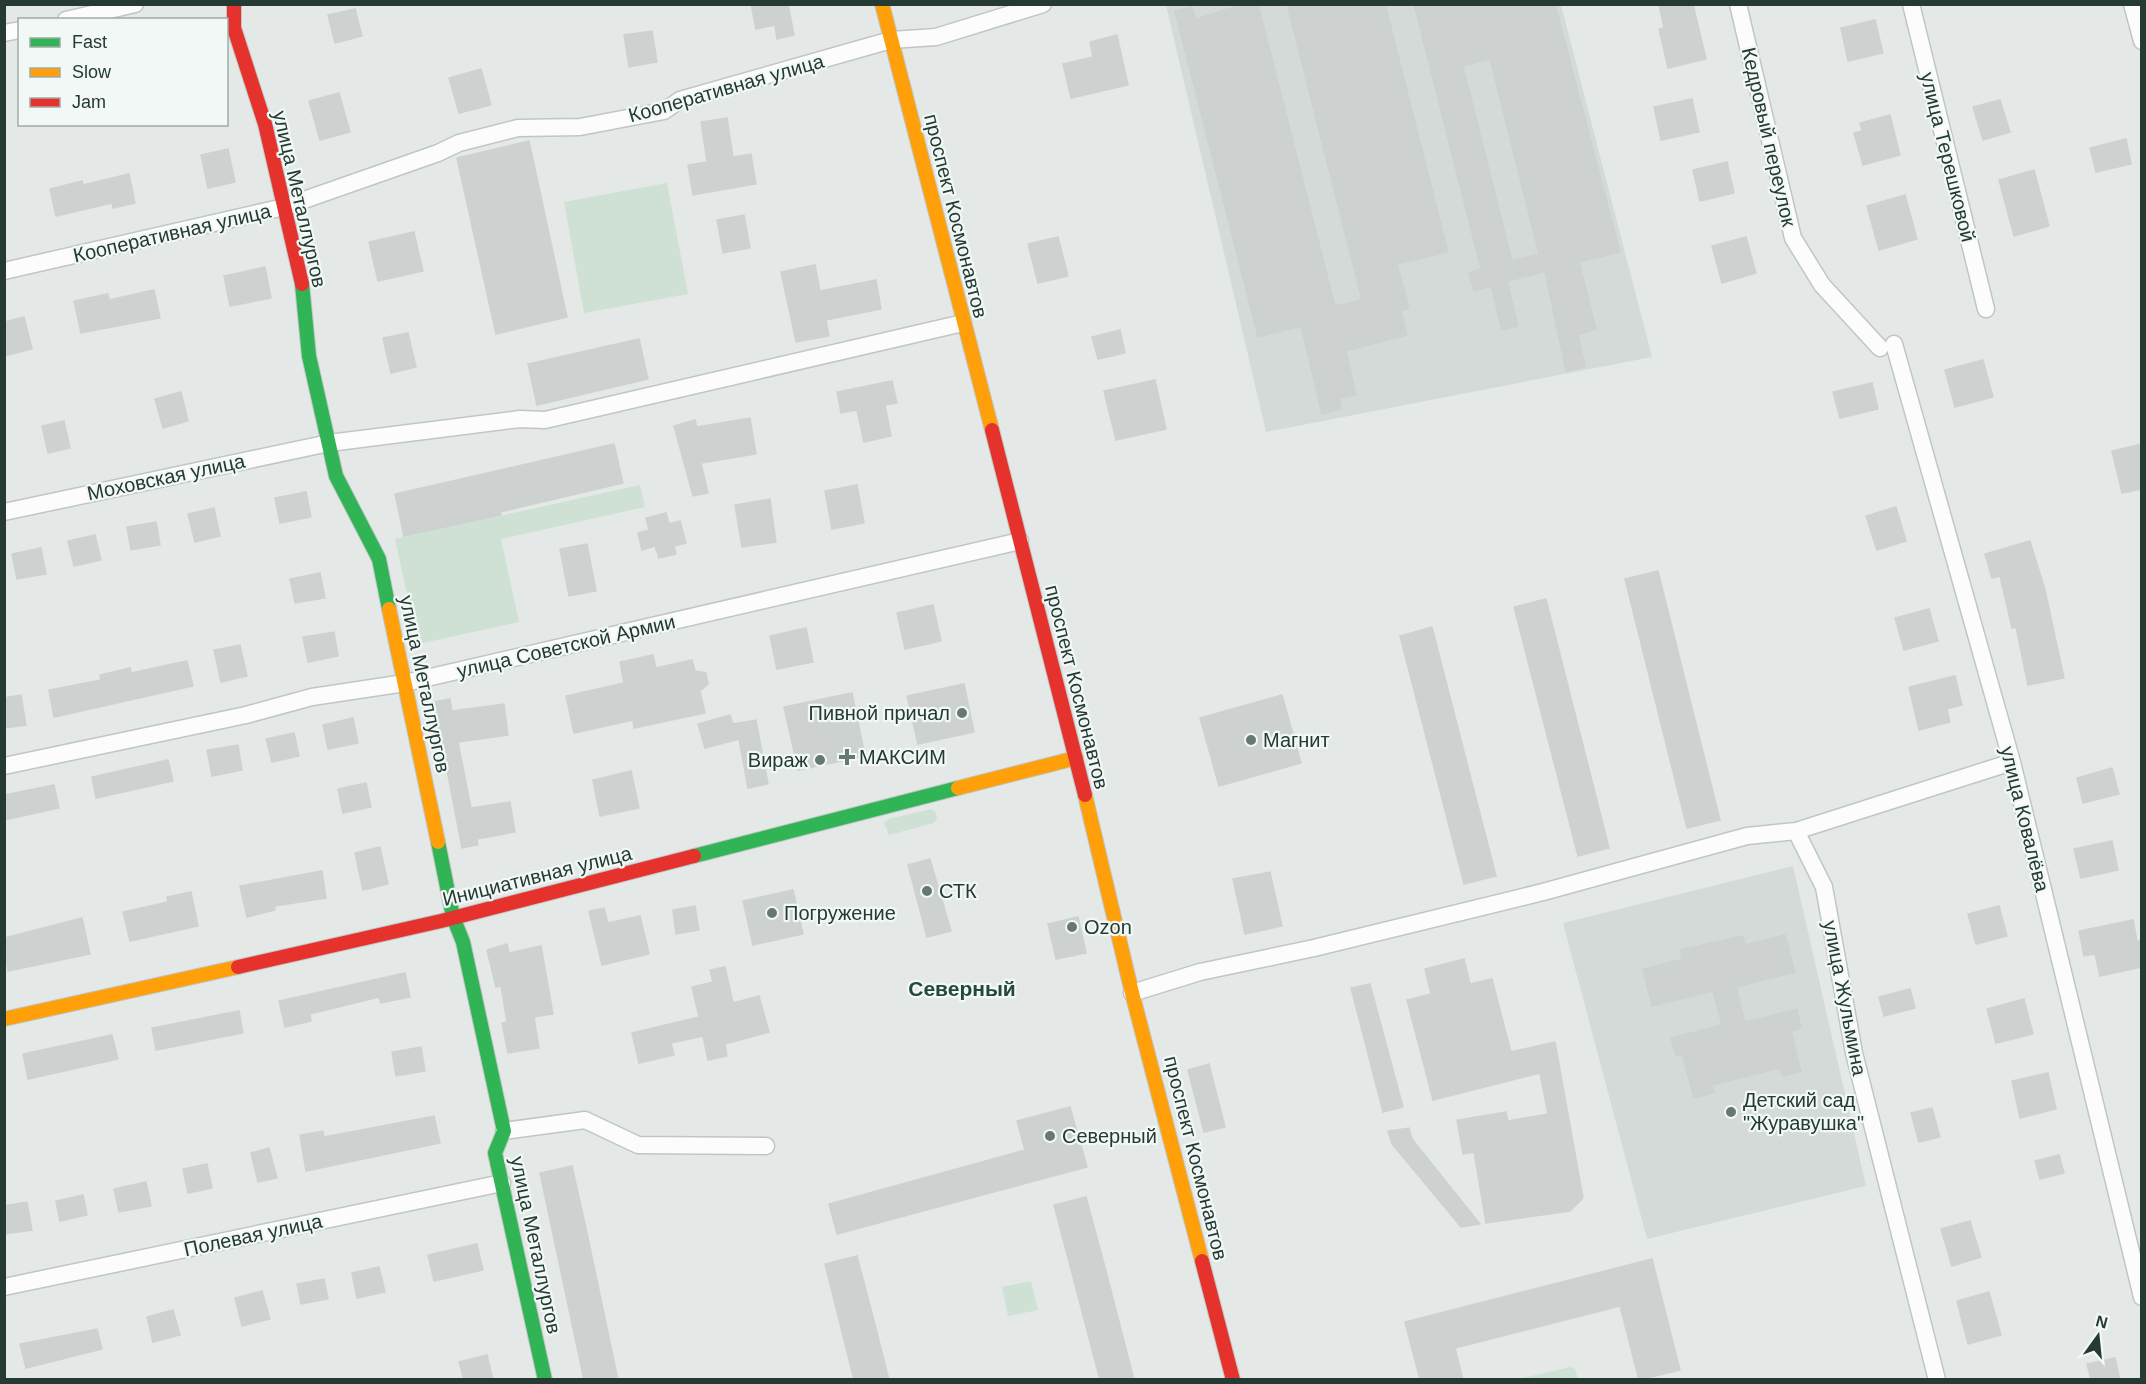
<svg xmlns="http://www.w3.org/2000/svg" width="2146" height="1384" font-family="Arial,sans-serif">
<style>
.built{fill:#d3dad7}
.green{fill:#cfe0d4}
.building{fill:#cdd2d0;stroke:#cdd2d0;stroke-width:1.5;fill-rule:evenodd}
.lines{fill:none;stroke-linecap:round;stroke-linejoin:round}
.street-casing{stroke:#c1c6c4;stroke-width:19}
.fast-casing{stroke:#c0c6c4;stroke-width:16}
.slow-casing{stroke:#c0c6c4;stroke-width:16}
.jam-casing{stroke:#c0c6c4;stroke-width:16}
.street{stroke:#fbfcfb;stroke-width:16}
.fast{stroke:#30b455;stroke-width:14}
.slow{stroke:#ff9f0a;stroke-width:14}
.jam{stroke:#e5322d;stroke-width:14}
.poi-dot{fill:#677772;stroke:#f2f8f5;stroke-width:2}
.labels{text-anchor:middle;stroke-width:4.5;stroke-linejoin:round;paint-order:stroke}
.street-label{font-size:20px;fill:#243a33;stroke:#f2f8f5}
.poi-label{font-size:20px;fill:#243a33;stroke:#f2f8f5;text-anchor:start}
.neighbourhood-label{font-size:21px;font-weight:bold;fill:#23493e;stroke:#f2f8f5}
</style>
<rect width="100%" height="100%" fill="#e4e9e7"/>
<path class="built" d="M 1166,5 L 1561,5 L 1652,357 L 1266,432 Z
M 1793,866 L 1866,1186 L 1647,1239 L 1563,923 Z"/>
<path class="green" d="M 667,183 L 688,294 L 584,313 L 564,202 Z
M 640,485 L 645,507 L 501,539 L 519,622 L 418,644 L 395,539 Z
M 931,809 L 935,811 L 937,819 L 934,823 L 889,835 L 884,823 L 889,819 Z
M 1031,1281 L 1038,1310 L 1008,1316 L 1002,1287 Z
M 1571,1367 L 1575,1369 L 1578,1379 L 1519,1379 Z"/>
<path class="building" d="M 751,4 L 788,4 L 794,35 L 777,39 L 775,25 L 756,29 Z
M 1244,4 L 1258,4 L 1335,306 L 1362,300 L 1287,4 L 1385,4 L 1448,252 L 1397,264 L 1409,308 L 1401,311 L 1407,335 L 1346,351 L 1356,395 L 1339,399 L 1341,409 L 1322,414 L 1301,326 L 1258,337 L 1175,11 L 1192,7 L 1196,19 Z
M 1414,4 L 1555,4 L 1620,252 L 1579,262 L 1596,329 L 1578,335 L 1585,367 L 1566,371 L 1545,272 L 1507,281 L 1518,326 L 1502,330 L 1491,286 L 1474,291 L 1469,273 L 1481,269 ZM 1490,59 L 1539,254 L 1512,261 L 1463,66 Z
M 1659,4 L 1693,4 L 1706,59 L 1668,68 L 1659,29 L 1664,28 Z
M 355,9 L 362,36 L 335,43 L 328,15 Z
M 1875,20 L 1883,53 L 1848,61 L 1841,28 Z
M 652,31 L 657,62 L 629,67 L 624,35 Z
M 1117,35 L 1128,85 L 1071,98 L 1063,64 L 1093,57 L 1090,42 Z
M 481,69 L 491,105 L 459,113 L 449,78 Z
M 339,93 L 350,132 L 320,140 L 309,101 Z
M 1692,99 L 1699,132 L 1661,140 L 1654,107 Z
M 2000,100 L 2010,132 L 1983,140 L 1973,107 Z
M 1890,115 L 1900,155 L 1863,165 L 1854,133 L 1862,131 L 1860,123 Z
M 727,118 L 733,157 L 751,154 L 756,184 L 693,195 L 688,165 L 707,162 L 701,122 Z
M 2126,139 L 2131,164 L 2096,172 L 2090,148 Z
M 529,141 L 567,317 L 496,334 L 457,158 Z
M 228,149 L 235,182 L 208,188 L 201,155 Z
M 1727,162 L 1734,193 L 1700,201 L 1693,170 Z
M 2034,170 L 2049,226 L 2014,236 L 1999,180 Z
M 129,174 L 135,203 L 113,208 L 112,203 L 56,216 L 50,189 L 82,181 L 83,185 Z
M 1905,195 L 1917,239 L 1879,250 L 1867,206 Z
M 744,215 L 750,248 L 723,253 L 717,220 Z
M 414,232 L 423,271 L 378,281 L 369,242 Z
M 1058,237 L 1068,276 L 1038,283 L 1028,244 Z
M 1746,237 L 1756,273 L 1722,283 L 1712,246 Z
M 815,265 L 820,291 L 876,280 L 881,309 L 826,320 L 829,336 L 796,342 L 781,272 Z
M 265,267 L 271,298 L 230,306 L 224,276 Z
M 154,290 L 160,318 L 81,333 L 74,301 L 108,294 L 109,300 Z
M 24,317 L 32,349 L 4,356 L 4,322 Z
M 1120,330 L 1125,353 L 1098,359 L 1092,337 Z
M 408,333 L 416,367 L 391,373 L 383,338 Z
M 639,339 L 648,379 L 537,405 L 528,364 Z
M 1983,360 L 1993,397 L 1955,407 L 1945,370 Z
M 1155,380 L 1166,429 L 1116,440 L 1104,391 Z
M 892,381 L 897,403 L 885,405 L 891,436 L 864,442 L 857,410 L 841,413 L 837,392 Z
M 1872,383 L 1878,409 L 1840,418 L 1833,392 Z
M 181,392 L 188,421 L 163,428 L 155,399 Z
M 750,418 L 756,454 L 701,463 L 708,493 L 693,496 L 674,426 L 695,420 L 697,427 Z
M 64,421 L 70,448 L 48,453 L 42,426 Z
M 614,444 L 623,483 L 500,512 L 501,515 L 404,536 L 395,494 Z
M 2142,444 L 2142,489 L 2122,493 L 2112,451 Z
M 857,485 L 864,523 L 832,529 L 825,491 Z
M 306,492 L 311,517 L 280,523 L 275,498 Z
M 770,499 L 776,542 L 742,547 L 735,505 Z
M 1896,507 L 1906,541 L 1877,550 L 1866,516 Z
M 214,508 L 220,536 L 195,542 L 188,514 Z
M 666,513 L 669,524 L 680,521 L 686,543 L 674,546 L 676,554 L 659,558 L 655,546 L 642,550 L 638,533 L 649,530 L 646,518 Z
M 156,522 L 160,545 L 131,550 L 127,527 Z
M 95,535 L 101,560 L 74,566 L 68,541 Z
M 2030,541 L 2045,590 L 2064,678 L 2028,685 L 2016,627 L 2012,628 L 2000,576 L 1992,578 L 1985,554 Z
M 587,544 L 596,591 L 569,596 L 560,549 Z
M 41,548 L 46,574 L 17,579 L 12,554 Z
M 1658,571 L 1720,820 L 1687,828 L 1625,579 Z
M 320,573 L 325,598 L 295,603 L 290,579 Z
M 1546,599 L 1609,848 L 1578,856 L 1514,607 Z
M 933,605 L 941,641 L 905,649 L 897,613 Z
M 1929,609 L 1938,641 L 1904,650 L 1895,618 Z
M 1432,627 L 1496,876 L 1464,884 L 1400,636 Z
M 806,628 L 813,662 L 777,669 L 770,636 Z
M 334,632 L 338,656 L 308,662 L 303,637 Z
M 240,645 L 247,676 L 221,682 L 214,650 Z
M 653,655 L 656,668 L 692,660 L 695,671 L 706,673 L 708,684 L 700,691 L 705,713 L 634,728 L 633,720 L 574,733 L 566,696 L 624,683 L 620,662 Z
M 187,661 L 193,686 L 54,717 L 49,690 L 101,680 L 100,675 L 130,668 L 131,673 Z
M 1955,676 L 1962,705 L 1947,709 L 1950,722 L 1919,730 L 1909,687 Z
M 964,684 L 974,732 L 918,744 L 907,696 Z
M 852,693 L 865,756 L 798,770 L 784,707 Z
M 21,695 L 26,725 L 4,728 L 4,698 Z
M 1282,695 L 1301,763 L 1219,786 L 1200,718 Z
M 450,699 L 452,711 L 504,704 L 508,735 L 458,742 L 471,808 L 510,802 L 515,832 L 477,839 L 478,845 L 462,848 L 434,702 Z
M 730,715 L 733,724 L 756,720 L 768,784 L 748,788 L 739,739 L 705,748 L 698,724 Z
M 353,718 L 358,743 L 328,749 L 323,725 Z
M 294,733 L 299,756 L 272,762 L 266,739 Z
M 238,745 L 242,770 L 212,776 L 207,750 Z
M 168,760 L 173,781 L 96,798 L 92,777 Z
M 2112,768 L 2119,794 L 2083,803 L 2077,778 Z
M 631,771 L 639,808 L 600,816 L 593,780 Z
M 366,783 L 371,807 L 343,813 L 338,789 Z
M 54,785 L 59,808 L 4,820 L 4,795 Z
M 2112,841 L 2118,870 L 2081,878 L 2074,849 Z
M 380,847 L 388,884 L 363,890 L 355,853 Z
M 930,859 L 951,931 L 927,937 L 908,865 Z
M 322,871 L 326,898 L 274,906 L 275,910 L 247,917 L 240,886 Z
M 1270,872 L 1282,926 L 1245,934 L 1233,879 Z
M 793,890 L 803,934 L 753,945 L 743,901 Z
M 191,892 L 198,926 L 130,941 L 123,912 L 168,902 L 167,897 Z
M 695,906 L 699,930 L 676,934 L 673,910 Z
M 1999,906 L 2007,936 L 1976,944 L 1968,914 Z
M 604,908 L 608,923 L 640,916 L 649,954 L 602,965 L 589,911 Z
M 1078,917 L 1086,953 L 1056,959 L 1048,924 Z
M 82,918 L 90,954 L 8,971 L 4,938 Z
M 2133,920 L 2137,941 L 2142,940 L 2142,967 L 2100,976 L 2095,954 L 2084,956 L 2079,931 Z
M 1785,935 L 1795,972 L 1736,987 L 1745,1022 L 1797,1009 L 1801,1028 L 1791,1031 L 1801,1072 L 1782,1076 L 1780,1068 L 1712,1085 L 1714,1093 L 1694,1098 L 1682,1054 L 1676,1056 L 1671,1038 L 1722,1025 L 1713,991 L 1652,1006 L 1643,969 L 1683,959 L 1680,950 L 1702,945 L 1743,936 L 1745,945 Z
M 507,944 L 509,953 L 541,946 L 553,1014 L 534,1017 L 539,1048 L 508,1053 L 502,1023 L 507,1022 L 501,986 L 496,987 L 487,950 Z
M 1464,959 L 1470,984 L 1492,979 L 1511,1052 L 1555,1042 L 1583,1198 L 1570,1211 L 1486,1223 L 1474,1152 L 1463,1154 L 1457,1120 L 1506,1112 L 1508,1121 L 1548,1114 L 1540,1073 L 1433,1100 L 1407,1000 L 1431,994 L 1425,969 Z
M 725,967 L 733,1003 L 759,996 L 769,1032 L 725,1044 L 727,1056 L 708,1060 L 703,1036 L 671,1043 L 674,1055 L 639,1063 L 632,1033 L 699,1017 L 692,987 L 713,982 L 710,970 Z
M 405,973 L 410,997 L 381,1003 L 379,997 L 310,1014 L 311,1021 L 285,1027 L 279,1001 Z
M 1370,984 L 1403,1107 L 1383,1112 L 1351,988 Z
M 1910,989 L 1915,1008 L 1884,1016 L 1879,997 Z
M 2024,999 L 2033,1034 L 1996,1043 L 1987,1009 Z
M 239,1011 L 243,1033 L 156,1050 L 152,1028 Z
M 112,1035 L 118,1059 L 28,1079 L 23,1054 Z
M 421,1047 L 425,1071 L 396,1076 L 392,1052 Z
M 1209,1064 L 1225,1127 L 1204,1132 L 1188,1070 Z
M 2048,1073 L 2056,1109 L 2020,1118 L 2012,1081 Z
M 1070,1107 L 1087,1167 L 837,1234 L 829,1204 L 1025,1150 L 1017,1121 Z
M 1932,1108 L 1940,1137 L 1919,1142 L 1911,1113 Z
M 434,1116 L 440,1143 L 306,1171 L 300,1135 L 323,1131 L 324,1137 Z
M 1409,1128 L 1412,1139 L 1480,1224 L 1461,1227 L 1392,1144 L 1388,1131 Z
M 269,1148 L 277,1178 L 258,1182 L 251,1153 Z
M 2059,1155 L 2064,1173 L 2040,1179 L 2035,1161 Z
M 207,1164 L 212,1188 L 188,1193 L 183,1169 Z
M 572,1166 L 587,1233 L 618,1380 L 584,1380 L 540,1173 Z
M 146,1182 L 151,1206 L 119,1212 L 114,1189 Z
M 83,1195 L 87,1215 L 60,1221 L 56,1201 Z
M 1086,1197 L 1106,1271 L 1134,1380 L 1100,1380 L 1054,1205 Z
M 27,1202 L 32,1230 L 4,1234 L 4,1206 Z
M 1970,1221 L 1981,1257 L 1952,1266 L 1941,1229 Z
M 477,1244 L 483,1270 L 434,1281 L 428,1255 Z
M 857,1256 L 872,1313 L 889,1380 L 854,1380 L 825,1264 Z
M 1652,1259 L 1680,1370 L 1639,1380 L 1620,1306 L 1455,1348 L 1463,1380 L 1420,1380 L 1405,1322 Z
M 379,1267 L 385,1292 L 357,1298 L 352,1273 Z
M 324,1279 L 328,1299 L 301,1304 L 297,1284 Z
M 262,1291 L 270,1319 L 242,1326 L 235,1298 Z
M 1989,1292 L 2001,1335 L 1968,1344 L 1957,1301 Z
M 173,1310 L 180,1335 L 153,1342 L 147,1317 Z
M 97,1329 L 102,1349 L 26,1368 L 20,1344 Z
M 487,1355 L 493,1380 L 464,1380 L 459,1362 Z
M 2115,1358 L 2120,1380 L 2091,1380 L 2087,1364 Z"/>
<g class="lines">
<g class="street-casing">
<path id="street" d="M 1738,4 L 1793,238 L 1822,285 L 1880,348
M 1911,4 L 1986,309
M 2132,4 L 2142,41
M 66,20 L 135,4
M 4,33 L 20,30
M 4,271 L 284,207 L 438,153 L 459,143 L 518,128 L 580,127 L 664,111 L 680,100 L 891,40 L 936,37 L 1043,4
M 1894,344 L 2012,762 L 2142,1297
M 4,512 L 329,443 L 520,419 L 545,420 L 963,323
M 4,766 L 246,715 L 312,697 L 405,683 L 1020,541
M 1796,831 L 1824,887 L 1854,1053 L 1937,1380
M 1132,993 L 1200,972 L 1314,948 L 1543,892 L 1747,836 L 1796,831 L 2012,762
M 504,1131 L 585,1120 L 638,1145 L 766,1146
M 4,1287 L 502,1183"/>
</g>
<g class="fast-casing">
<path id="fast" d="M 302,284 L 309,356 L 336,476 L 379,559 L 389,609
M 438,842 L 453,917 L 463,942 L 504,1131 L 495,1153 L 545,1380
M 694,856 L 958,788"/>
</g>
<g class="slow-casing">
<path id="slow" d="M 882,4 L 992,430
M 389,609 L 438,842
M 958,788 L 1076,758
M 1085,795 L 1132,993 L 1202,1261
M 4,1019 L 238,967"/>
</g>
<g class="jam-casing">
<path id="jam" d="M 234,4 L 234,28 L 265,124 L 302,284
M 992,430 L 1085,795
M 238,967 L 441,921 L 694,856
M 1202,1261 L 1233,1380"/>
</g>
<use href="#street" class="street"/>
<use href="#fast" class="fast"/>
<use href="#slow" class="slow"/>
<use href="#jam" class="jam"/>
</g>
<g class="poi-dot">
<circle cx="962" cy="713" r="6"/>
<circle cx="1251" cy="740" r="6"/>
<path d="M844 748h6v6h6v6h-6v6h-6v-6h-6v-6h6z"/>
<circle cx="820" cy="760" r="6"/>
<circle cx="927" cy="891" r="6"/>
<circle cx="772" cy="913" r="6"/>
<circle cx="1072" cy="927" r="6"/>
<circle cx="1731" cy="1112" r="6"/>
<circle cx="1050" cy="1136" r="6"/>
</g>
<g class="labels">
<g class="street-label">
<text transform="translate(726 88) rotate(-16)" y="7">Кооперативная улица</text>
<text transform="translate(1769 137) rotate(77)" y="7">Кедровый переулок</text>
<text transform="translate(1948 157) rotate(76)" y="7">улица Терешковой</text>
<text transform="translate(300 199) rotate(77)" y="7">улица Металлургов</text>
<text transform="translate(956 216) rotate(76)" y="7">проспект Космонавтов</text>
<text transform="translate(172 233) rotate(-13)" y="7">Кооперативная улица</text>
<text transform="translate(166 477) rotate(-12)" y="7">Моховская улица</text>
<text transform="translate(566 646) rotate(-13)" y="7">улица Советской Армии</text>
<text transform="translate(425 684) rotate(78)" y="7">улица Металлургов</text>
<text transform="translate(1077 687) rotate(76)" y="7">проспект Космонавтов</text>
<text transform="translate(2025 819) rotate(76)" y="7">улица Ковалёва</text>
<text transform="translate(537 876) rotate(-14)" y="7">Инициативная улица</text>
<text transform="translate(1845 998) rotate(79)" y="7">улица Жульмина</text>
<text transform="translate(1196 1158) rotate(76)" y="7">проспект Космонавтов</text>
<text transform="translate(253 1235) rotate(-12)" y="7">Полевая улица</text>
<text transform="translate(536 1245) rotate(78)" y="7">улица Металлургов</text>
</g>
<g class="poi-label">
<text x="950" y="720" text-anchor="end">Пивной причал</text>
<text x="1263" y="747">Магнит</text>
<text x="859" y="764">МАКСИМ</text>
<text x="808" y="767" text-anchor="end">Вираж</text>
<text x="939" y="898">СТК</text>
<text x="784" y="920">Погружение</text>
<text x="1084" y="934">Ozon</text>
<text x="1743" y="1107">Детский сад<tspan x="1743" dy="23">"Журавушка"</tspan></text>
<text x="1062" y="1143">Северный</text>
</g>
<g class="neighbourhood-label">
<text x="962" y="996">Северный</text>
</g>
</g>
<rect width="2146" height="1384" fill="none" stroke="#243a33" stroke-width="12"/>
<rect x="18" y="18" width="210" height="108" fill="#f2f8f5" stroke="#a0aca7" stroke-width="1.5"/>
<rect x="30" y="38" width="30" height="9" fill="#30b455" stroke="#a0aca7" stroke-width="1.5"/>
<text x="72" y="48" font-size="18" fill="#243a33">Fast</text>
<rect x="30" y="68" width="30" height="9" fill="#ff9f0a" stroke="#a0aca7" stroke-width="1.5"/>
<text x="72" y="78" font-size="18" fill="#243a33">Slow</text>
<rect x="30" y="98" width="30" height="9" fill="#e5322d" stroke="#a0aca7" stroke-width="1.5"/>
<text x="72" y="108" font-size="18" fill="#243a33">Jam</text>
<g transform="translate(2098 1336) rotate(15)" stroke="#f2f8f5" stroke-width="4.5" paint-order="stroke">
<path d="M0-4.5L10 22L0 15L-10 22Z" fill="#243a33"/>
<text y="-9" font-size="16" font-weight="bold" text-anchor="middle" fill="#243a33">N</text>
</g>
</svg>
